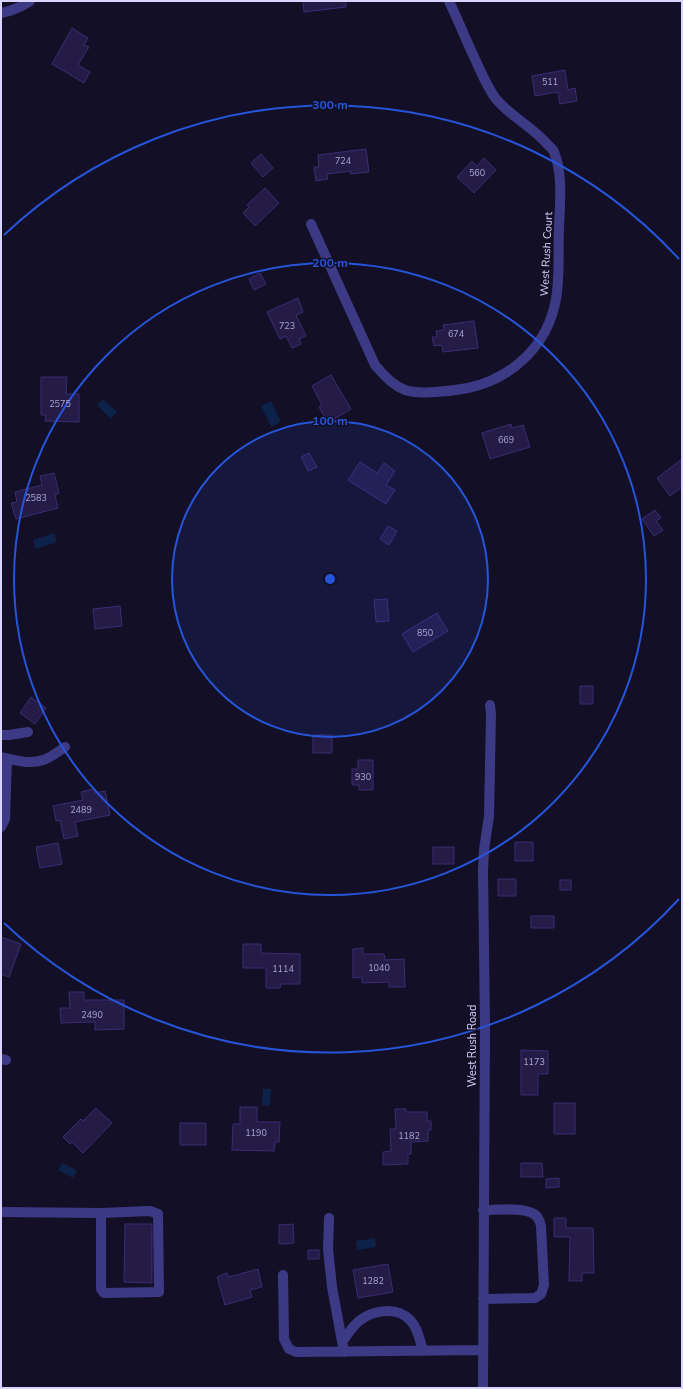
<svg xmlns="http://www.w3.org/2000/svg" width="683" height="1389" font-family="'Nunito Sans',sans-serif">
<style>
.water{fill:#0c2248}
.building{fill:#241b47;stroke:#3b2d73}
.lines{fill:none;stroke-linecap:round;stroke-linejoin:round}
.minor{stroke:#3d3a85;stroke-width:10}
.ring{fill:none;stroke:#2655da;stroke-width:2}
.labels{text-anchor:middle;stroke-width:3;stroke-linejoin:round;paint-order:stroke}
.number-label{font-size:9px;fill:#aca6d1}
.street-label{font-size:11px;fill:#d9d4ff;stroke:#130f26}
.centre{fill:#2655da;stroke:#130f26;stroke-width:2}
.ring-label{font-size:12px;text-anchor:middle;font-weight:bold;fill:#2655da;stroke:#130f26;stroke-width:3;stroke-linejoin:round;paint-order:stroke}
</style>
<rect width="100%" height="100%" fill="#130f26"/>
<path class="water" d="M 103,399 L 117,412 L 111,419 L 97,405 Z
M 271,401 L 281,422 L 271,427 L 261,406 Z
M 54,533 L 57,542 L 36,549 L 33,540 Z
M 263,1089 L 271,1089 L 270,1106 L 262,1105 Z
M 62,1163 L 77,1170 L 73,1178 L 58,1170 Z
M 375,1238 L 376,1247 L 357,1250 L 356,1241 Z"/>
<path class="building" d="M 303,1 L 346,1 L 346,7 L 304,12 Z
M 72,28 L 88,38 L 84,45 L 89,47 L 78,65 L 90,72 L 84,83 L 52,64 Z
M 565,70 L 568,90 L 575,88 L 577,101 L 560,104 L 558,92 L 535,96 L 532,76 Z
M 366,149 L 369,172 L 351,174 L 350,171 L 327,174 L 328,179 L 316,181 L 314,167 L 319,167 L 318,155 Z
M 261,154 L 273,168 L 263,177 L 251,163 Z
M 484,158 L 496,170 L 474,193 L 457,177 L 472,161 L 477,166 Z
M 265,188 L 279,203 L 255,226 L 243,213 L 249,207 L 247,205 Z
M 260,273 L 266,284 L 254,290 L 249,279 Z
M 298,298 L 303,312 L 296,315 L 306,336 L 299,339 L 301,344 L 292,348 L 286,336 L 280,339 L 267,312 Z
M 474,321 L 478,348 L 443,352 L 442,345 L 434,346 L 432,337 L 437,337 L 436,331 L 444,330 L 443,325 Z
M 331,375 L 351,409 L 328,423 L 319,407 L 322,405 L 312,386 Z
M 41,377 L 67,377 L 66,394 L 79,394 L 79,422 L 45,421 L 46,415 L 41,415 Z
M 511,424 L 512,428 L 523,425 L 530,447 L 490,459 L 482,433 Z
M 309,453 L 317,467 L 308,471 L 301,457 Z
M 682,459 L 682,487 L 670,496 L 657,478 Z
M 360,462 L 377,473 L 384,463 L 395,471 L 386,485 L 395,490 L 386,504 L 348,480 Z
M 54,473 L 59,493 L 55,495 L 58,508 L 16,519 L 11,503 L 17,502 L 15,492 L 42,485 L 40,476 Z
M 655,510 L 661,518 L 656,521 L 663,530 L 654,536 L 642,519 Z
M 388,526 L 397,531 L 389,545 L 380,539 Z
M 387,599 L 389,621 L 376,622 L 374,600 Z
M 120,606 L 122,626 L 95,629 L 93,609 Z
M 437,613 L 448,631 L 413,652 L 402,634 Z
M 580,686 L 593,686 L 593,704 L 580,704 Z
M 31,697 L 46,708 L 35,724 L 20,713 Z
M 313,735 L 332,735 L 332,753 L 313,753 Z
M 358,760 L 373,760 L 373,790 L 359,790 L 359,785 L 352,785 L 352,769 L 358,769 Z
M 94,789 L 95,793 L 105,791 L 110,815 L 75,822 L 78,836 L 64,839 L 60,820 L 56,821 L 53,806 L 83,800 L 81,792 Z
M 515,842 L 533,842 L 533,861 L 515,861 Z
M 58,843 L 62,864 L 40,868 L 36,847 Z
M 433,847 L 454,847 L 454,864 L 433,864 Z
M 498,879 L 516,879 L 516,896 L 498,896 Z
M 560,880 L 571,880 L 571,890 L 560,890 Z
M 531,916 L 554,916 L 554,928 L 531,928 Z
M 1,937 L 21,944 L 9,977 L 1,974 Z
M 243,944 L 261,944 L 261,953 L 300,954 L 300,984 L 281,984 L 280,988 L 266,988 L 266,968 L 243,968 Z
M 363,948 L 363,954 L 384,954 L 385,960 L 404,959 L 405,987 L 389,987 L 389,982 L 362,983 L 362,977 L 353,978 L 353,949 Z
M 69,992 L 84,992 L 84,1000 L 124,1000 L 124,1029 L 95,1030 L 95,1022 L 61,1023 L 60,1008 L 70,1008 Z
M 521,1050 L 548,1051 L 548,1074 L 538,1074 L 538,1095 L 521,1095 Z
M 554,1103 L 575,1103 L 575,1134 L 554,1134 Z
M 240,1107 L 257,1107 L 257,1122 L 280,1122 L 279,1142 L 275,1142 L 274,1151 L 232,1150 L 233,1124 L 240,1124 Z
M 96,1108 L 112,1123 L 83,1153 L 72,1142 L 70,1144 L 63,1137 L 81,1119 L 83,1121 Z
M 395,1109 L 406,1109 L 406,1112 L 427,1112 L 427,1121 L 431,1121 L 431,1130 L 428,1130 L 428,1141 L 411,1142 L 411,1154 L 408,1154 L 408,1164 L 383,1165 L 383,1152 L 391,1151 L 390,1129 L 396,1129 Z
M 180,1123 L 206,1123 L 206,1145 L 180,1145 Z
M 521,1163 L 542,1163 L 543,1177 L 521,1177 Z
M 559,1178 L 559,1187 L 546,1188 L 546,1179 Z
M 554,1218 L 566,1218 L 566,1228 L 593,1228 L 594,1273 L 582,1273 L 582,1281 L 569,1281 L 570,1237 L 554,1237 Z
M 125,1224 L 152,1224 L 152,1283 L 124,1282 Z
M 293,1224 L 294,1243 L 279,1244 L 279,1225 Z
M 308,1250 L 319,1250 L 319,1259 L 308,1259 Z
M 388,1264 L 393,1292 L 358,1298 L 353,1270 Z
M 258,1269 L 262,1287 L 250,1290 L 252,1297 L 225,1305 L 217,1277 L 227,1273 L 229,1277 Z"/>
<g class="lines">
<path class="minor" d="M 1,13 C 12,11 21,7 30,1
M 311,224 L 375,365 C 383,375 392,385 405,390 C 420,395 452,391 468,388 C 513,378 548,345 556,299 C 560,276 558,251 559,227 C 560,204 563,173 554,152 C 553,149 550,147 548,145 C 533,127 511,117 496,99 C 487,87 481,72 475,59 C 466,40 458,20 449,1
M 1,735 L 9,735 L 28,732
M 1,757 C 14,760 30,765 43,760 C 50,758 58,752 65,747
M 1,827 L 5,819 L 7,759
M 1,1059 L 6,1060
M 1,1212 L 101,1213 L 150,1211 L 158,1214 L 159,1292 L 104,1293 L 101,1289 L 101,1213
M 329,1218 L 328,1249 L 332,1287 L 344,1352
M 283,1275 L 284,1339 L 289,1349 L 296,1352 L 483,1350
M 483,1299 L 535,1298 L 541,1294 L 544,1285 L 541,1226 C 540,1221 537,1215 532,1213 C 520,1207 496,1210 483,1210
M 342,1342 C 347,1335 352,1327 359,1321 C 373,1310 397,1306 410,1320 C 418,1328 420,1341 423,1351
M 483,1388 L 485,1026 L 483,871 L 484,850 L 489,816 L 491,714 L 490,705"/>
</g>
<circle cx="330" cy="579" r="158" fill="#2655da" fill-opacity=".12"/>
<g class="ring">
<circle cx="330" cy="579" r="158"/>
<circle cx="330" cy="579" r="316"/>
<path d="M679 899A474 474 0 0 1 4 923M4 235A474 474 0 0 1 679 259"/>
</g>
<g class="labels">
<g class="number-label">
<text x="550" y="85">511</text>
<text x="343" y="164">724</text>
<text x="477" y="176">560</text>
<text x="287" y="329">723</text>
<text x="456" y="337">674</text>
<text x="60" y="407">2575</text>
<text x="506" y="443">669</text>
<text x="36" y="501">2583</text>
<text x="425" y="636">850</text>
<text x="363" y="780">930</text>
<text x="81" y="813">2489</text>
<text x="379" y="971">1040</text>
<text x="283" y="972">1114</text>
<text x="92" y="1018">2490</text>
<text x="534" y="1065">1173</text>
<text x="256" y="1136">1190</text>
<text x="409" y="1139">1182</text>
<text x="373" y="1284">1282</text>
</g>
<g class="street-label">
<text transform="translate(546 254) rotate(-87)" y="4">West Rush Court</text>
<text transform="translate(472 1046) rotate(-90)" y="4">West Rush Road</text>
</g>
</g>
<circle cx="330" cy="579" r="6" class="centre"/>
<g class="ring-label">
<text x="330" y="109">300 m</text>
<text x="330" y="267">200 m</text>
<text x="330" y="425">100 m</text>
</g>
<rect width="683" height="1389" fill="none" stroke="#d9d4ff" stroke-width="4"/>
</svg>
